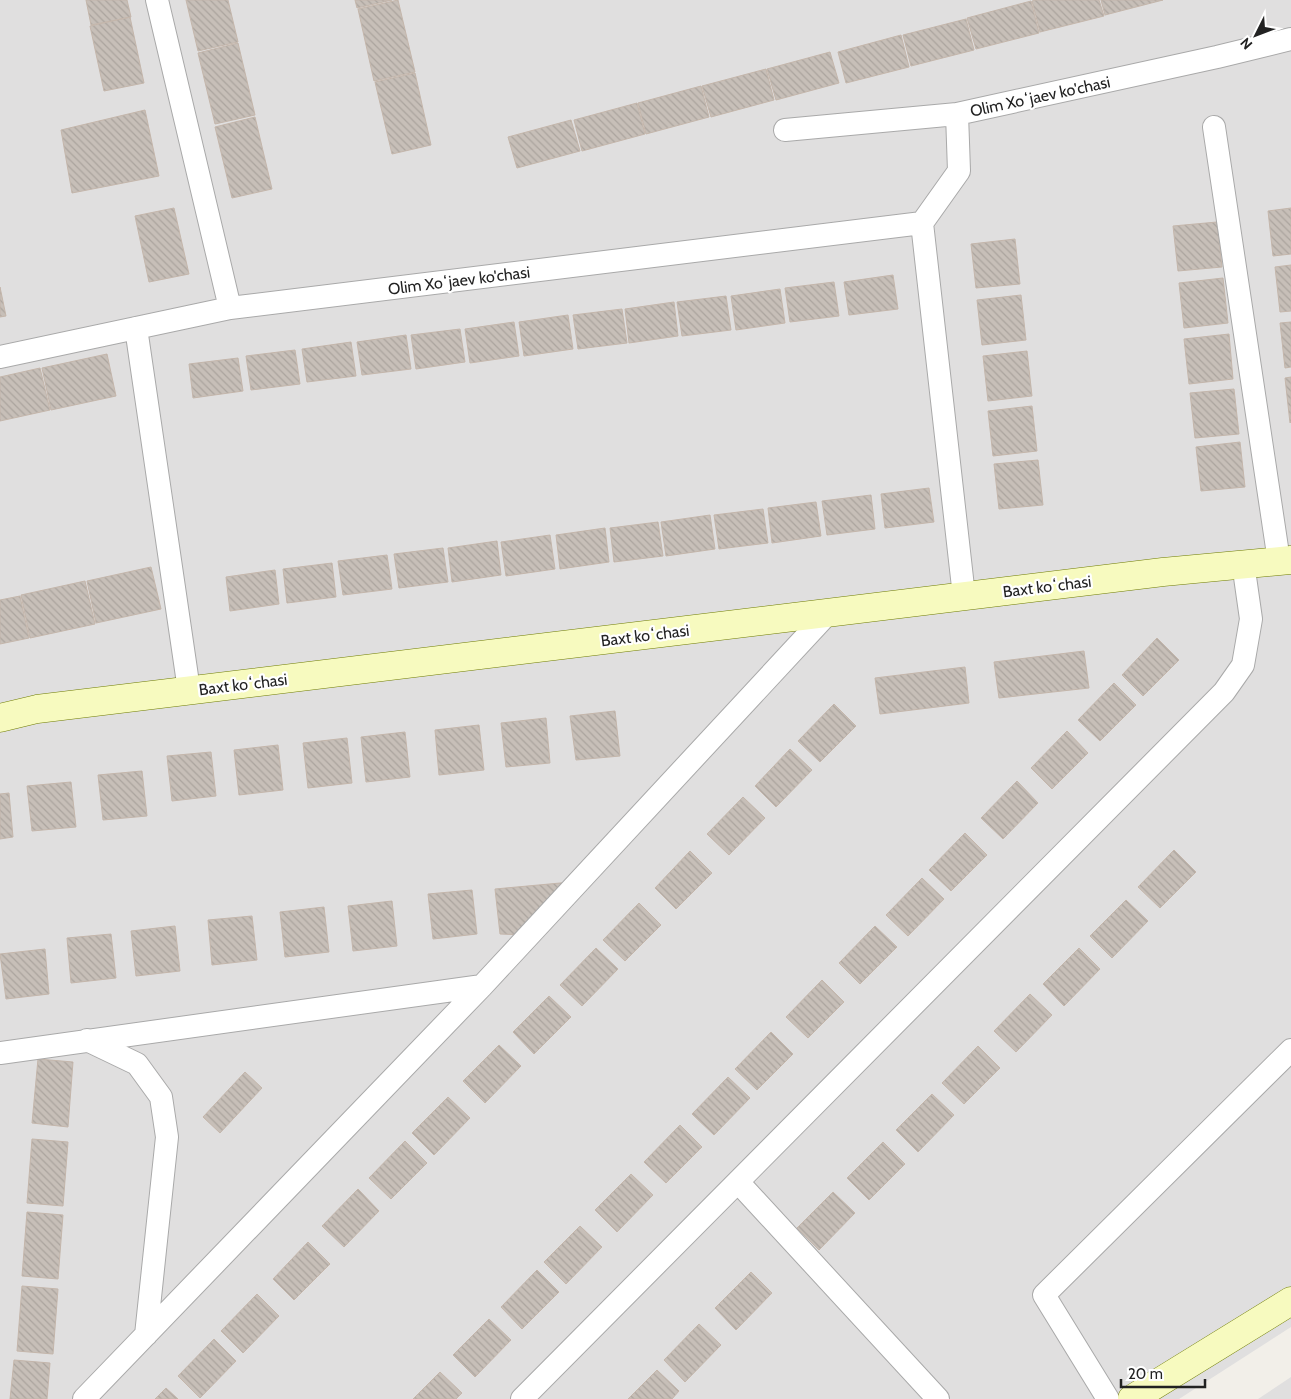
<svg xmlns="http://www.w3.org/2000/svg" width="1291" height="1399" font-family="Cabin,sans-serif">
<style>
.residential{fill:#e0dfdf}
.building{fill:url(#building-back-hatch);stroke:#c4b6ab}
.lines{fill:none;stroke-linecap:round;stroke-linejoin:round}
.street-casing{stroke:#a9a9a9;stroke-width:24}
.secondary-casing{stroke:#707d05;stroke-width:29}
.street{stroke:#fff;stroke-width:22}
.secondary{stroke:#f7fabf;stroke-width:28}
.labels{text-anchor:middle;stroke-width:4.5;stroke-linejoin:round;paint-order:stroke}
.street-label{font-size:16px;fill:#222;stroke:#fff}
</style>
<defs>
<pattern id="building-back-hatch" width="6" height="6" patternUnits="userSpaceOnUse" patternTransform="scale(1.25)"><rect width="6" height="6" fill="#c7bfb8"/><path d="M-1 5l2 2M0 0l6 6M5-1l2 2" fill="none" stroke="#aba49e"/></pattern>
</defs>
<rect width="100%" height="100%" fill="#f2efe9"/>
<path class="residential" d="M 0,0 L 1291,0 L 1291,1327 L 1179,1399 L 0,1399 Z
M 1291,1377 L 1291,1399 L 1258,1399 Z"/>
<path class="building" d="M 86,0 L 127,0 L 131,17 L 91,25 Z
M 186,0 L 228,0 L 238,42 L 198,51 Z
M 355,0 L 392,0 L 357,8 Z
M 398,0 L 415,72 L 374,81 L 358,9 Z
M 1036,0 L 1099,0 L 1104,16 L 1040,32 L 1032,1 Z
M 1101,0 L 1163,0 L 1105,15 Z
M 1031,1 L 1039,33 L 976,49 L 967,18 Z
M 130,17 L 144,83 L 104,91 L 90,26 Z
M 966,19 L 974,50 L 911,66 L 903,35 Z
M 901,35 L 909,67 L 846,83 L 838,52 Z
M 238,43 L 255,115 L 215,124 L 198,53 Z
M 830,52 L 839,83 L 776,100 L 767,69 Z
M 766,69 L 774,100 L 711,117 L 702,86 Z
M 415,73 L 431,145 L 392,154 L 375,82 Z
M 701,86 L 709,117 L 646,134 L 638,103 Z
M 637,103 L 645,134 L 582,151 L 574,120 Z
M 145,110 L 159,176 L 72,193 L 61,130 Z
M 255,117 L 272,189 L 232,198 L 215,127 Z
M 571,120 L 580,151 L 517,168 L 508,137 Z
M 174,208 L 189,274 L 149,282 L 135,216 Z
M 1291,208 L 1291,254 L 1273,256 L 1268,211 Z
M 1217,222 L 1222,267 L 1178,271 L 1173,226 Z
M 1015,239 L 1020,284 L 976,288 L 971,244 Z
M 1291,265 L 1291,311 L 1280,312 L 1275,267 Z
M 893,275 L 898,309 L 849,315 L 844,282 Z
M 1223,278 L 1228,323 L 1184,328 L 1179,283 Z
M 834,282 L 839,316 L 790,322 L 785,288 Z
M 0,287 L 6,316 L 0,317 Z
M 780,289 L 785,323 L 736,330 L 731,296 Z
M 1021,295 L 1026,340 L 982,345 L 977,300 Z
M 726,296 L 731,330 L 682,336 L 677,302 Z
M 674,302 L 678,336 L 629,343 L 625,309 Z
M 622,309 L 627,343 L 578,349 L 573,315 Z
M 568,315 L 573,349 L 524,356 L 519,322 Z
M 514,322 L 519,356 L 470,363 L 465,329 Z
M 1291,322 L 1291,367 L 1285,368 L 1280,323 Z
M 460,329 L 465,362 L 416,369 L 411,335 Z
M 1229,334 L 1233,379 L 1189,384 L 1184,339 Z
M 406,335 L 411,369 L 362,375 L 357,342 Z
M 351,342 L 356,376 L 307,382 L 302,349 Z
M 295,350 L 300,384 L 251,390 L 246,356 Z
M 1027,351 L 1032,396 L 988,401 L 983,356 Z
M 107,354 L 116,396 L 51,410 L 42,368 Z
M 238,358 L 243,391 L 193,398 L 189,364 Z
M 40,368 L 50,410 L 0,421 L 0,377 Z
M 1291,377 L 1291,422 L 1290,423 L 1285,378 Z
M 1234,389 L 1239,434 L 1195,438 L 1190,393 Z
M 1032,406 L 1037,451 L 993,456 L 988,411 Z
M 1240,442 L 1245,487 L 1201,491 L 1196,447 Z
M 1038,460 L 1043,505 L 999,509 L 994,464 Z
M 929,488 L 934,522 L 885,528 L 881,494 Z
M 871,495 L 875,529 L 827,535 L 822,501 Z
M 816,502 L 821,536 L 772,543 L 768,508 Z
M 763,509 L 768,543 L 719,549 L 714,515 Z
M 710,515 L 715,549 L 666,556 L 661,522 Z
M 658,522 L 663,556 L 614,562 L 610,528 Z
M 605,528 L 609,562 L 560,569 L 556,535 Z
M 550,535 L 555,569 L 506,576 L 501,542 Z
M 497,541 L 501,575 L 452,582 L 448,548 Z
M 443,548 L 448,582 L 399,588 L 394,554 Z
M 387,555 L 392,589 L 343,595 L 338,561 Z
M 332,563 L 336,597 L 287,603 L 283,569 Z
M 151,567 L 161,609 L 96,623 L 87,581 Z
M 275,570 L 279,604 L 230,611 L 226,577 Z
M 85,581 L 95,624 L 30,638 L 21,595 Z
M 20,596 L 29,638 L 0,644 L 0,600 Z
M 1157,638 L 1179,660 L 1143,696 L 1122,675 Z
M 1084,651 L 1089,688 L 999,698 L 994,662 Z
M 965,667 L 969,703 L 880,714 L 875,678 Z
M 1114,683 L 1136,705 L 1100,741 L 1078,720 Z
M 834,704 L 856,726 L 820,762 L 798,741 Z
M 615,711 L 620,756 L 576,760 L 570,716 Z
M 546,718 L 550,763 L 506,767 L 501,723 Z
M 479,725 L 484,770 L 439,775 L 435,730 Z
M 1067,731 L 1088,753 L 1052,789 L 1031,768 Z
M 405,732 L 410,777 L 366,782 L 361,737 Z
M 347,738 L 352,783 L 308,788 L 303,743 Z
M 278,745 L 283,790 L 239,795 L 234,750 Z
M 790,749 L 812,770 L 776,807 L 755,786 Z
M 211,752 L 216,796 L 172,801 L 167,756 Z
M 142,771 L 147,816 L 103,820 L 98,775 Z
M 1017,781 L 1038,803 L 1003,839 L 981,818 Z
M 71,782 L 76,827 L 32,831 L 27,786 Z
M 9,793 L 13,837 L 0,839 L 0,794 Z
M 743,797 L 765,818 L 729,855 L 707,834 Z
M 965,833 L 987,855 L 951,891 L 929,870 Z
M 1174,850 L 1196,872 L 1160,908 L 1138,887 Z
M 690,851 L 712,873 L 676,909 L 655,888 Z
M 922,878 L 944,899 L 908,936 L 886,915 Z
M 571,882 L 526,935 L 500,934 L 495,889 Z
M 472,890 L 477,934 L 433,939 L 428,894 Z
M 1126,900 L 1148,921 L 1112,958 L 1090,936 Z
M 392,901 L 397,946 L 353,951 L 348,906 Z
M 639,903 L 661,925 L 625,961 L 603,940 Z
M 324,907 L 329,952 L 285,957 L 280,912 Z
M 252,916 L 257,960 L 212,965 L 208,920 Z
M 175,926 L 180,971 L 136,976 L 131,931 Z
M 875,926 L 897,947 L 860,984 L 839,963 Z
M 111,934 L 116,978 L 71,983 L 67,938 Z
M 596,948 L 618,969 L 582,1006 L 560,985 Z
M 1079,948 L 1100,969 L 1064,1006 L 1043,984 Z
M 45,949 L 49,994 L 6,999 L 0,954 Z
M 822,980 L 844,1002 L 808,1038 L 786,1017 Z
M 1030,994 L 1052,1015 L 1016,1052 L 994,1031 Z
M 549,996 L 571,1017 L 534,1054 L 513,1032 Z
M 771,1032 L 793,1054 L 757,1090 L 735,1069 Z
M 499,1045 L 521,1066 L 485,1103 L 463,1081 Z
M 978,1046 L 1000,1068 L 964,1104 L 942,1083 Z
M 38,1059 L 73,1062 L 68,1127 L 32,1123 Z
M 245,1072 L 262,1088 L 220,1133 L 203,1117 Z
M 728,1077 L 750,1098 L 714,1135 L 692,1114 Z
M 932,1094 L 954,1115 L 918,1152 L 896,1130 Z
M 448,1097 L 470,1118 L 434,1155 L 412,1133 Z
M 680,1125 L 702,1147 L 666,1183 L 644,1162 Z
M 32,1139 L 68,1142 L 63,1206 L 27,1203 Z
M 405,1141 L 427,1163 L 391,1199 L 369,1178 Z
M 883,1142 L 905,1164 L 869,1200 L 847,1178 Z
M 631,1174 L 653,1195 L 617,1232 L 595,1210 Z
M 358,1189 L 379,1211 L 344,1247 L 322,1226 Z
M 833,1192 L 855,1213 L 819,1250 L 797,1228 Z
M 27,1212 L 63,1215 L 58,1279 L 22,1276 Z
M 580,1226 L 602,1247 L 566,1284 L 544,1262 Z
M 308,1242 L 330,1264 L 294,1300 L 273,1279 Z
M 537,1270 L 559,1292 L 522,1329 L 501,1307 Z
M 751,1272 L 772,1293 L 736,1330 L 715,1308 Z
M 22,1286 L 58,1289 L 53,1354 L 17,1351 Z
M 257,1294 L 279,1316 L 243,1353 L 221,1331 Z
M 489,1319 L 511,1340 L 475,1377 L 453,1355 Z
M 699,1324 L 721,1345 L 685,1382 L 664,1360 Z
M 214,1339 L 236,1361 L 200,1398 L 178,1376 Z
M 14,1360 L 50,1363 L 47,1399 L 10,1399 Z
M 657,1370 L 679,1391 L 672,1399 L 628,1399 Z
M 440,1372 L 462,1393 L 456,1399 L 413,1399 Z
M 166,1388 L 178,1399 L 155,1399 Z"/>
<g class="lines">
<g class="street-casing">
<path id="street" d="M 157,0 L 230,308
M 957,114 L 959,171 L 922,223 L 964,596
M 1214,127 L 1279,561
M 785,130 L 957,114 L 1217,57 L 1291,39
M 136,328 L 189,690
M 0,357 L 230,308 L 922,223
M 87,1040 L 137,1064 L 161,1097 L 167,1137 L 146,1335
M 0,1053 L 482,986
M 738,1182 L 938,1399
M 84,1399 L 482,986 L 829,612
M 522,1399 L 1224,692 L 1243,665 L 1251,619 L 1243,563
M 1108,1399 L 1044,1295 L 1291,1050"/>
</g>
<g class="secondary-casing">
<path id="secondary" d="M 0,718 L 37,709 L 1163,572 L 1291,560
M 1132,1399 L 1291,1301"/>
</g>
<use href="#street" class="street"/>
<use href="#secondary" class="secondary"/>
</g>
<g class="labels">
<g class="street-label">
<text transform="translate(1040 96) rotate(-12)" y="6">Olim Xoʻjaev ko'chasi</text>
<text transform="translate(459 280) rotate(-7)" y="6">Olim Xoʻjaev ko'chasi</text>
<text transform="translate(1047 586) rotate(-7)" y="6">Baxt koʻchasi</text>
<text transform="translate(645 635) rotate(-7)" y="6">Baxt koʻchasi</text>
<text transform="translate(243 684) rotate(-7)" y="6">Baxt koʻchasi</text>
</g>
</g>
<g transform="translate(1256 35) rotate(228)" stroke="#ffffff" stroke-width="4" paint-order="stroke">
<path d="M0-4L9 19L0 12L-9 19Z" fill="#222222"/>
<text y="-8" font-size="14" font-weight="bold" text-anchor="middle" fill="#222222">N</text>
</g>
<path d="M1121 1379v8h84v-8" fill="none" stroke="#222222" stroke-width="2.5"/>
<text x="1128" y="1379" font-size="15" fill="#222222" stroke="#ffffff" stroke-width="4" paint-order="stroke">20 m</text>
</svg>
